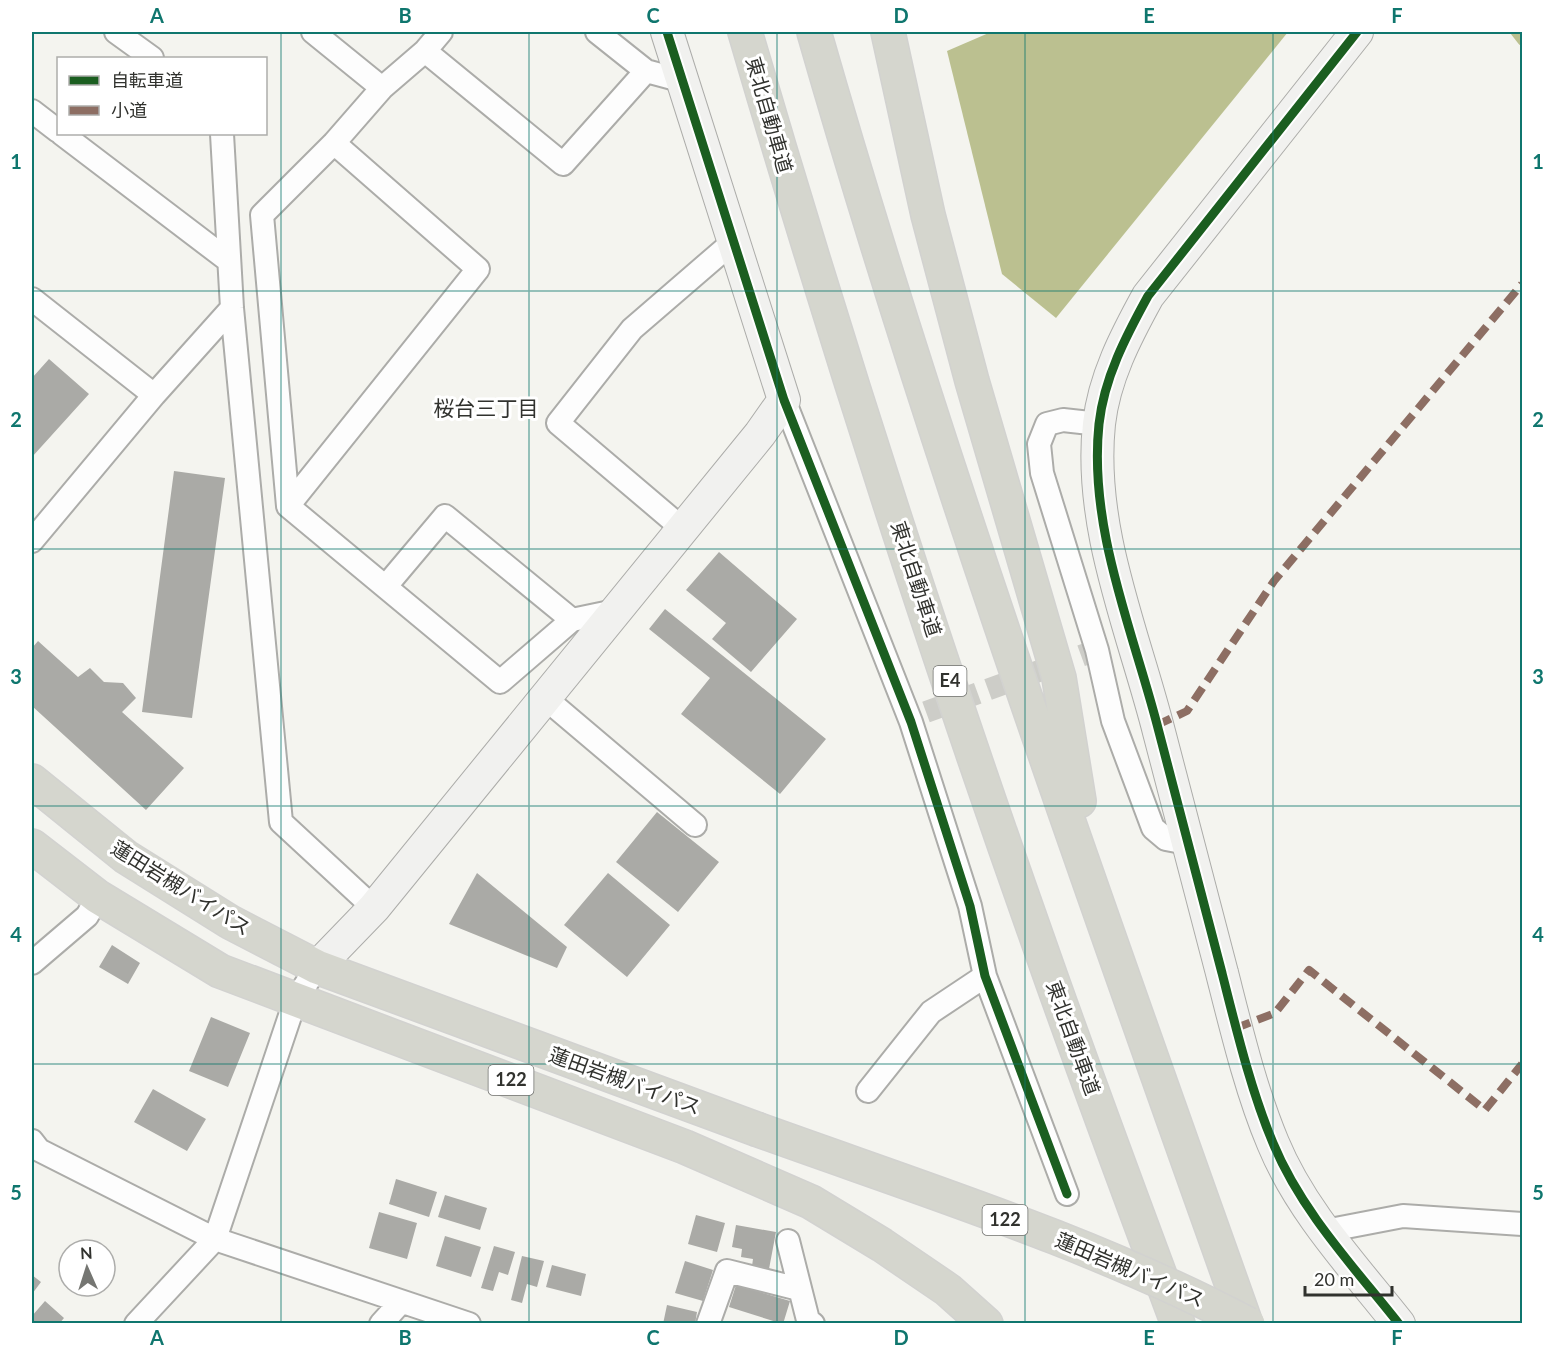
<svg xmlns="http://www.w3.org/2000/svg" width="1554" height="1355" font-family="Lato,'Noto Sans JP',sans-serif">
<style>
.water{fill:#bbc090}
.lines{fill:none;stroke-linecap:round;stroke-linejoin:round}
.stream{stroke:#bbc090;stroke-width:9}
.building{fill:#aaaaa6}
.street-tunnel{stroke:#cdcdc8;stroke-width:22;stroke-dasharray:22 11;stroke-linecap:butt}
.street-casing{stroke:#acaca9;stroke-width:26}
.secondary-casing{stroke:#acaca9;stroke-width:34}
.highway-casing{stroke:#d2d2d0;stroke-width:36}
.street{stroke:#fdfdfd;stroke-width:22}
.secondary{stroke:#f1f1ef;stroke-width:32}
.highway{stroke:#d5d6ce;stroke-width:33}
.highway-bridge-casing{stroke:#d2d2d0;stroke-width:36;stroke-linecap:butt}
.highway-bridge{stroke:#d5d6ce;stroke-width:33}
.quiet{stroke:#8d6e63;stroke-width:8;stroke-dasharray:15 8;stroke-linecap:butt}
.cycleway-casing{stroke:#fff;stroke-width:13}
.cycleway{stroke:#1b5e20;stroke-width:9}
.grid{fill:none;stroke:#0f766e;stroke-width:1.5;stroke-opacity:0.55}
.labels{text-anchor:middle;stroke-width:6;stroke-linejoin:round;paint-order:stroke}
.shield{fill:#fff;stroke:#6f706d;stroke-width:1.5}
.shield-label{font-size:18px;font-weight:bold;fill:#31322e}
.street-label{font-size:20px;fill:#31322e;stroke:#fff}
.neighbourhood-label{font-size:21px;fill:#31322e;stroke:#fff}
.neatline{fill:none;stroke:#0f766e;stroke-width:2}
.grid-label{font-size:20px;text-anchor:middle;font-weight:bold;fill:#0f766e}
</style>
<rect width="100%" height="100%" fill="#f4f4ef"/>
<path class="water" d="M 991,32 L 1288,32 L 1056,318 L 1002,274 L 947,51 Z"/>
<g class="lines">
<path class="stream" d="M 1515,32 L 1522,41"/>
</g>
<path class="building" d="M 49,359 L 89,394 L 32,457 L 32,378 Z
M 174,471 L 225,478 L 192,718 L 142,712 Z
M 719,552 L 797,619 L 751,672 L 712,639 L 726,623 L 686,590 Z
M 665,609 L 826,739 L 780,794 L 681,714 L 710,678 L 649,629 Z
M 38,641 L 78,677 L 90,668 L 104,682 L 123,683 L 136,698 L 122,712 L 184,768 L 146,810 L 32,706 L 32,648 Z
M 657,812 L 719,862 L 678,912 L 616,862 Z
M 477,873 L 567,947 L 557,968 L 449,924 Z
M 608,873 L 670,925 L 627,977 L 564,925 Z
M 112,945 L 140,963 L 128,984 L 99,967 Z
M 211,1017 L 250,1033 L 228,1087 L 189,1071 Z
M 153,1089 L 206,1119 L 187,1151 L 134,1122 Z
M 396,1179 L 437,1192 L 429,1217 L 389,1204 Z
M 445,1195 L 487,1208 L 480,1230 L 438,1217 Z
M 379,1212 L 417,1223 L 407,1259 L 369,1248 Z
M 696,1215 L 725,1223 L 717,1252 L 688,1244 Z
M 736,1225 L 776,1232 L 769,1269 L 752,1266 L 753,1259 L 741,1257 L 742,1249 L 732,1247 Z
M 445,1236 L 481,1247 L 471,1277 L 436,1266 Z
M 494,1246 L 515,1252 L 508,1275 L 499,1272 L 493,1291 L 481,1288 Z
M 522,1256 L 544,1261 L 537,1287 L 527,1284 L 522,1303 L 511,1300 Z
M 685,1261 L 713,1270 L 703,1301 L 675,1293 Z
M 552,1265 L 586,1274 L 581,1296 L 546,1287 Z
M 32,1275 L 41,1282 L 32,1294 Z
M 736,1285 L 790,1301 L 783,1324 L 729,1307 Z
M 45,1301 L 64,1318 L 59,1324 L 32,1324 L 32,1316 Z
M 667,1305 L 697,1312 L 695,1324 L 663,1324 Z"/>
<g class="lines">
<path class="street-tunnel" d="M 926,712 L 1097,650"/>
<g class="street-casing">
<path id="street" d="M 116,32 L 152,58
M 313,32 L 382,88
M 441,32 L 425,51 L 382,88 L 334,143 L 262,215 L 288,506 L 500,682 L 572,620 L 615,611
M 597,32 L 646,71 L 683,81
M 425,51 L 563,164 L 646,71
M 32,111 L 58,131
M 62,134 L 229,261
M 222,134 L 232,308 L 281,822 L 374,908
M 32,299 L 154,395
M 784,400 L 911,722 L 970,906 L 985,976 L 1067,1194
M 1099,424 L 1063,420 L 1047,424 L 1039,444 L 1042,473 L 1097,650 L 1113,721 L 1153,828 L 1166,839 L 1187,843
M 288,506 L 478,269 L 334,143
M 683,529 L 558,423 L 632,329 L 734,241
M 32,541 L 154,395 L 232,308
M 386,586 L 445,516 L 572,620
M 545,698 L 695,825
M 32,963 L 87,916 L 98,897
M 868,1091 L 931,1012 L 985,976
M 32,1141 L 39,1150 L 215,1239 L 469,1324
M 1325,1231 L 1403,1216 L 1522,1224
M 788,1241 L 808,1320 L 813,1324
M 136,1324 L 215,1239 L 295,1001 L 317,967
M 381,1324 L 400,1303
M 708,1324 L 727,1271 L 799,1289"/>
</g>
<g class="secondary-casing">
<path id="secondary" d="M 1357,32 L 1148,296 C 1126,336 1104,378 1099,424 C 1088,529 1134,633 1159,732 C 1180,813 1201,893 1222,973 C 1236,1028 1251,1091 1273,1143 C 1301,1211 1354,1267 1399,1324
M 317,967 L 374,908 L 760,434 L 784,400 L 667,32"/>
</g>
<g class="highway-casing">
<path id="highway" d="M 745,32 C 834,336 931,639 1037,938 C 1082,1067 1130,1195 1178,1324
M 814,32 C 939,468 1094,896 1246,1324
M 888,32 L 928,215 L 972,381 L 1059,678 L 1079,801
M 32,781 L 126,857 L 230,922 L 317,967 L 756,1129
M 32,846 L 98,897 L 220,971 L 685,1147 L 811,1202 L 882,1245 L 948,1290 L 986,1324"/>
</g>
<use href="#street" class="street"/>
<use href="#secondary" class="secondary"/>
<use href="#highway" class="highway"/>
<g class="highway-bridge-casing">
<path id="highway-bridge" d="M 756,1129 C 922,1189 1092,1242 1248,1324"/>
</g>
<use href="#highway-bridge" class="highway-bridge"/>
<path class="quiet" d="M 1157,725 L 1187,711 L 1274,581 L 1522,284
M 1236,1028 L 1275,1013 L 1309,970 L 1485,1110 L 1522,1064"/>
<g class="cycleway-casing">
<path id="cycleway" d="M 667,32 L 784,400 L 911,722 L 970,906 L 985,976 L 1067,1194
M 1357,32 L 1148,296 C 1126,336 1104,378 1099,424 C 1088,529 1134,633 1159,732 C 1180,813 1201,893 1222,973 C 1236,1028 1251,1091 1273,1143 C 1301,1211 1354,1267 1399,1324"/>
</g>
<use href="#cycleway" class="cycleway"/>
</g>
<path class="grid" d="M 281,32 L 281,1324M 529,32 L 529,1324M 777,32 L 777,1324M 1025,32 L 1025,1324M 1273,32 L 1273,1324M 32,291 L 1522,291M 32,549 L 1522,549M 32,806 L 1522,806M 32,1064 L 1522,1064"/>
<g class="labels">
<g class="shield">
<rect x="933.5" y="666" width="33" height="30" rx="4.5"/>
<rect x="488.5" y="1065" width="45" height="30" rx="4.5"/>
<rect x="982.5" y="1205" width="45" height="30" rx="4.5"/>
</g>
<g class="shield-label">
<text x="950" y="687">E4</text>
<text x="511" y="1086">122</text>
<text x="1005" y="1226">122</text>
</g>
<g class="street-label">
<text transform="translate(769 115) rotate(74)" y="7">東北自動車道</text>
<text transform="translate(916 579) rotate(72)" y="7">東北自動車道</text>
<text transform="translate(181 888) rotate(32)" y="7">蓮田岩槻バイパス</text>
<text transform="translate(1073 1038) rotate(70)" y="7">東北自動車道</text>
<text transform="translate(625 1081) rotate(20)" y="7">蓮田岩槻バイパス</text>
<text transform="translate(1130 1270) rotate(23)" y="7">蓮田岩槻バイパス</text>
</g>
<g class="neighbourhood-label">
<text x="486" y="416">桜台三丁目</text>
</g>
</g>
<rect width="1554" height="1355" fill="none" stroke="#ffffff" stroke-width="66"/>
<rect x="57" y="57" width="210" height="78" fill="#ffffff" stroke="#adadab" stroke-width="1.5"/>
<rect x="69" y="76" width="30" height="9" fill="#1b5e20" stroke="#adadab" stroke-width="1.5"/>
<text x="111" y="87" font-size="18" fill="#31322e">自転車道</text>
<rect x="69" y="106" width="30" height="9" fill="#8d6e63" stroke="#adadab" stroke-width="1.5"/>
<text x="111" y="117" font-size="18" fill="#31322e">小道</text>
<g transform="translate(87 1268) rotate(357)"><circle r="28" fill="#ffffff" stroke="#adadab" stroke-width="1.5"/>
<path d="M0-4.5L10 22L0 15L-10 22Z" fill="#757672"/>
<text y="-9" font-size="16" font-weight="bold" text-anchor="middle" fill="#31322e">N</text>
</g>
<path d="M1305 1286v9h87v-9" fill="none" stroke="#31322e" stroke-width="3"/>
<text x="1314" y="1286" font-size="18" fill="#31322e" stroke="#ffffff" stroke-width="4.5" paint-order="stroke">20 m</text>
<rect x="33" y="33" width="1488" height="1289" class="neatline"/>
<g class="grid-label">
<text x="157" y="23">A</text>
<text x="405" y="23">B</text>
<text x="653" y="23">C</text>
<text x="901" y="23">D</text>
<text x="1149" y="23">E</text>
<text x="1397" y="23">F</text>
<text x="16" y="169">1</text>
<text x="1538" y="169">1</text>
<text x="16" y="427">2</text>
<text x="1538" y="427">2</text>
<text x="16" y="684">3</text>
<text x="1538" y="684">3</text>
<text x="16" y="942">4</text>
<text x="1538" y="942">4</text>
<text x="16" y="1200">5</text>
<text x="1538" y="1200">5</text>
<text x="157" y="1345">A</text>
<text x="405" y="1345">B</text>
<text x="653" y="1345">C</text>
<text x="901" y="1345">D</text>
<text x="1149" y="1345">E</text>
<text x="1397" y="1345">F</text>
</g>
</svg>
